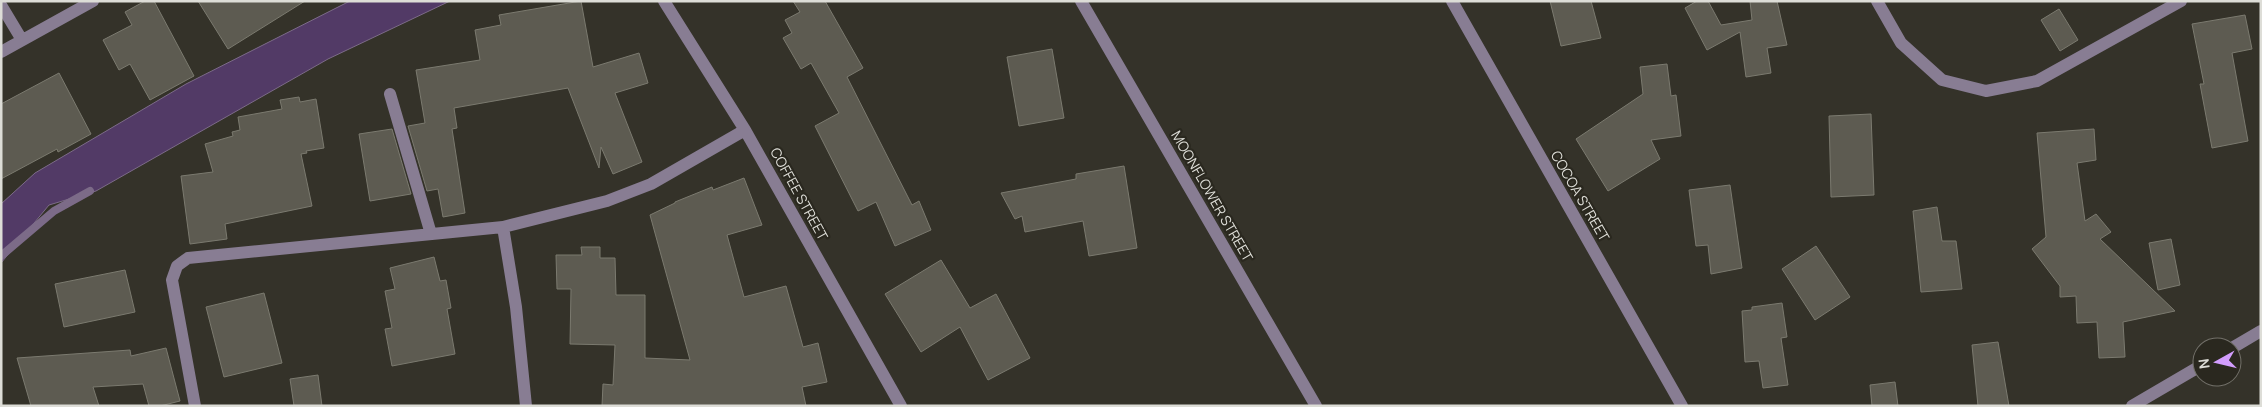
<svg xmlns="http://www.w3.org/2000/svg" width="2262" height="407" font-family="Manrope,sans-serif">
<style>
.water{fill:#523a66;stroke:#7c6b88}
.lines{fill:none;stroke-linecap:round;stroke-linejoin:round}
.stream{stroke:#7c6b88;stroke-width:8}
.building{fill:#5d5b51;stroke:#7b7a6f}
.minor{stroke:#887d93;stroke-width:12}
.labels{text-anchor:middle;stroke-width:4.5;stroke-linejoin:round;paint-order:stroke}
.street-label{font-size:14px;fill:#ddddd7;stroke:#2a281f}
</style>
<rect width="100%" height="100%" fill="#343229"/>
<path class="water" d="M 350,1 L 450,1 L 328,59 L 96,191 L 49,205 L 1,263 L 1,204 L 35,173 L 186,84 Z"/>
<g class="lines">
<path class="stream" d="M 1,256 L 54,211 L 90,191"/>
</g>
<path class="building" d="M 145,1 L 154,1 L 194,76 L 150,100 L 130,64 L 119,70 L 103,40 L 132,25 L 125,12 Z
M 198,1 L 305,1 L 228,49 Z
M 581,1 L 593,67 L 639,53 L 648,83 L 615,93 L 642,162 L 613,174 L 601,147 L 599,168 L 568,88 L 454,108 L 457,128 L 452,129 L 465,213 L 443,217 L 438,189 L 427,191 L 408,126 L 425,123 L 416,70 L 480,60 L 475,30 L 501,25 L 499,15 Z
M 793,1 L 825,1 L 863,68 L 847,77 L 912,205 L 919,201 L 931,230 L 895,246 L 876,202 L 858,211 L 815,126 L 839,113 L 811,63 L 801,69 L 783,38 L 792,33 L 785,20 L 800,12 Z
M 1550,1 L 1591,1 L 1601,38 L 1561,46 Z
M 1697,1 L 1708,1 L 1721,25 L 1752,20 L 1750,1 L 1777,1 L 1787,45 L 1767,48 L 1771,73 L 1746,77 L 1740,32 L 1707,50 L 1685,8 Z
M 2059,9 L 2078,40 L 2060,51 L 2041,20 Z
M 2245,15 L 2252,49 L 2232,53 L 2248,141 L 2212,148 L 2200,84 L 2204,84 L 2192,24 Z
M 1052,49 L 1064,118 L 1019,126 L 1007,57 Z
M 1667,64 L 1671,96 L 1676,95 L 1681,136 L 1651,140 L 1660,159 L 1608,191 L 1576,139 L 1643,94 L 1640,67 Z
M 59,73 L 91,134 L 58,152 L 57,149 L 1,179 L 1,104 Z
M 299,97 L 300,102 L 316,99 L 324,148 L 306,151 L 307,153 L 301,154 L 312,206 L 225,224 L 227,239 L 190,244 L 181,176 L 213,172 L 205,144 L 233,136 L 232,132 L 240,130 L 238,117 L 282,109 L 280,100 Z
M 1871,114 L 1874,195 L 1831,197 L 1829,116 Z
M 392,129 L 411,194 L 370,201 L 359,134 Z
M 2094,129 L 2096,160 L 2077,163 L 2085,221 L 2096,214 L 2111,232 L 2100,239 L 2175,311 L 2123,322 L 2125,357 L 2099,358 L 2097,322 L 2077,323 L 2076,296 L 2060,297 L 2060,286 L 2032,249 L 2046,237 L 2037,133 Z
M 1124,166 L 1137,248 L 1089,256 L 1083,221 L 1025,232 L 1022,216 L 1015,219 L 1001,193 L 1076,179 L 1076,174 Z
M 744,178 L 762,225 L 727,235 L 744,297 L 786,286 L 803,347 L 818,343 L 827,382 L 802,387 L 806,406 L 602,406 L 603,384 L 613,385 L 615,345 L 570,344 L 571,289 L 557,289 L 556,255 L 582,255 L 581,247 L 600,247 L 600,258 L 615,258 L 616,295 L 645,295 L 645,358 L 690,360 L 650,215 L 675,203 L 675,202 L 712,187 L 713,190 Z
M 1730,185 L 1742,268 L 1711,274 L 1708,245 L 1696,246 L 1689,190 Z
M 1937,207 L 1942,241 L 1956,241 L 1962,289 L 1921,292 L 1913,211 Z
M 2171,239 L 2180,285 L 2158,290 L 2149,243 Z
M 1816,246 L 1850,297 L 1815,320 L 1782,269 Z
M 434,257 L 440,281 L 446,280 L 451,308 L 447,309 L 455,354 L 392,366 L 385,329 L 392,328 L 385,291 L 395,289 L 390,268 Z
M 941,260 L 970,308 L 996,294 L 1030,358 L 988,380 L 960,327 L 921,352 L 885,294 Z
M 125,270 L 135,312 L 64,327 L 55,284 Z
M 264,293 L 282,363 L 224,377 L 206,307 Z
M 1782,303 L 1787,337 L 1781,338 L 1788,385 L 1763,388 L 1759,361 L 1745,362 L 1742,311 L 1752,310 L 1752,307 Z
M 1998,342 L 2009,406 L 1978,406 L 1972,345 Z
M 166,348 L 180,401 L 160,406 L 149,406 L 143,384 L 93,387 L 99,406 L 31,406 L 17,358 L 130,350 L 131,356 Z
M 318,375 L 322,406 L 294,406 L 290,379 Z
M 1895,382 L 1898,406 L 1872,406 L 1870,385 Z"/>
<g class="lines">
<path class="minor" d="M 664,1 L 745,130 L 901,406
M 1081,1 L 1316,406
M 1452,1 L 1682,406
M 1877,1 L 1901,43 L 1942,80 L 1986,91 L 2037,81 L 2181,1
M 1,5 L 22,40
M 1,52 L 93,1
M 390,94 L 431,234
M 503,227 L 607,201 L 651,184 L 745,130
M 2232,348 L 2261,331
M 195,406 L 172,280 L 177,266 L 188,258 L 503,227 L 516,307 L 526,406
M 2132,406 L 2202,365"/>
</g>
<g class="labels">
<g class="street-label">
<text transform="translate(799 194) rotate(61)" y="5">COFFEE STREET</text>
<text transform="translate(1212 196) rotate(60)" y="5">MOONFLOWER STREET</text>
<text transform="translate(1580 196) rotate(60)" y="5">COCOA STREET</text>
</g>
</g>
<rect width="2262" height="407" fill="none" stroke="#ddddd7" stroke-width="5"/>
<g transform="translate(2217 362) rotate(262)"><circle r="24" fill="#2a281f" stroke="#727069"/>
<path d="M0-4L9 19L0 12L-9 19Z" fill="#d29dfd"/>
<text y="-8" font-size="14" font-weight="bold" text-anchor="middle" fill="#ddddd7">N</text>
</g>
</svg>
